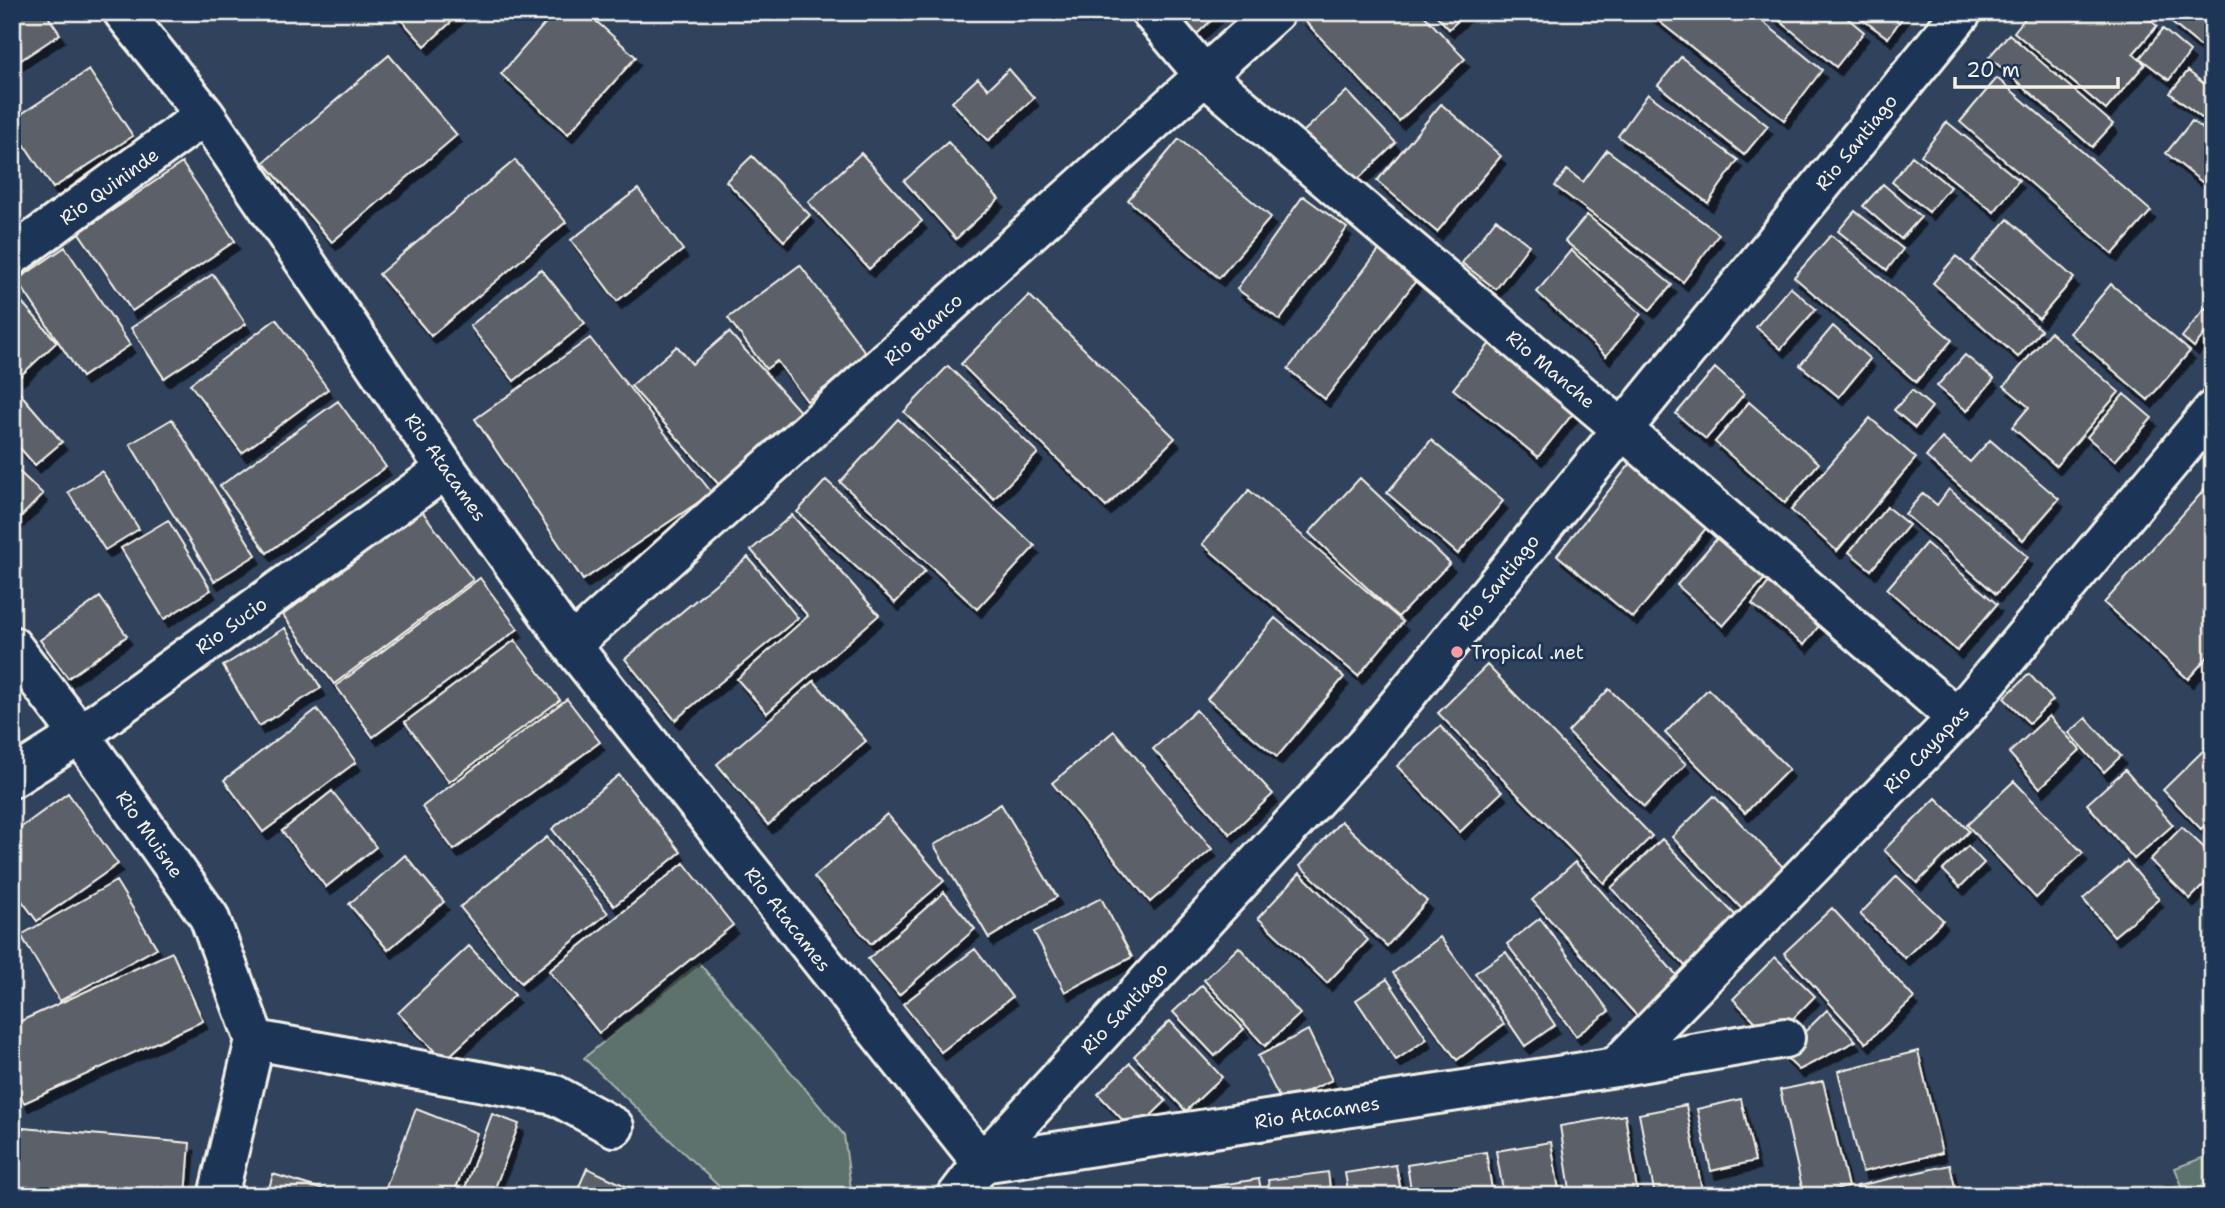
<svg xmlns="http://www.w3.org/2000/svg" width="2225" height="1208" font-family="'Shantell Sans',sans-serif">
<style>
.green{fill:#5d726d;stroke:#a8b2aa;stroke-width:2}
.building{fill:#5c6167;stroke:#f4f1e8;stroke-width:2;filter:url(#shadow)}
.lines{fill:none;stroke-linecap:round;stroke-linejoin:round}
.street-casing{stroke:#f4f1e8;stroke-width:44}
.secondary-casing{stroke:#f4f1e8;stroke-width:44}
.street{stroke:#1d3557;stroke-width:38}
.secondary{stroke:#1d3557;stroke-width:38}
.poi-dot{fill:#ff9aa2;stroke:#1d3557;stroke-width:2.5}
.labels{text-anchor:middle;stroke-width:6;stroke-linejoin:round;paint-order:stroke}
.street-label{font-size:19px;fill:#f4f1e8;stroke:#1d3557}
.poi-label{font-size:19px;fill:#f4f1e8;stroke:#1d3557;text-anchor:start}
</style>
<defs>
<filter id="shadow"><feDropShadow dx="4.5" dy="8" stdDeviation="0" flood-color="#0009"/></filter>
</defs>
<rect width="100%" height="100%" fill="#30425c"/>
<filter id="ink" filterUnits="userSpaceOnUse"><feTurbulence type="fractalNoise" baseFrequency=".0143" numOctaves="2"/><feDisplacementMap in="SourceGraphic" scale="14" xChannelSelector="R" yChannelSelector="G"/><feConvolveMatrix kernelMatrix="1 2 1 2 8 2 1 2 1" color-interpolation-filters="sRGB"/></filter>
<g filter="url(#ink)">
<path class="green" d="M 699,963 L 844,1135 L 852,1196 L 729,1196 L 584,1058 Z
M 2213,1154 L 2213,1196 L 2186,1196 L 2175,1168 Z"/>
<path class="building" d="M 12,12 L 45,12 L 60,34 L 12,66 Z
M 394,12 L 462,12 L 425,46 Z
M 555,12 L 586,12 L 636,57 L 568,134 L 501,74 Z
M 1174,12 L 1220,12 L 1196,35 Z
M 1306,12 L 1421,12 L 1465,59 L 1399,121 L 1301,17 Z
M 1433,12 L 1467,12 L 1449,29 Z
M 1647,12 L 1751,12 L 1822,70 L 1784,120 Z
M 1769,12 L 1840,12 L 1864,32 L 1836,67 Z
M 1852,12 L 1906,12 L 1888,38 Z
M 2030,12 L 2141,12 L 2157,26 L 2133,54 L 2145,64 L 2106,110 L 2014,32 Z
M 2180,12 L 2213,12 L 2213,39 L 2204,49 L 2172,23 Z
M 2163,29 L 2190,52 L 2169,80 L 2140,58 Z
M 2009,34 L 2113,124 L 2092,147 L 1989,57 Z
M 389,55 L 457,135 L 332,242 L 264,162 Z
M 1681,57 L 1768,126 L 1744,155 L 1658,85 Z
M 1009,69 L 1034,98 L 988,141 L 952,102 L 978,78 L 988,89 Z
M 89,70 L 133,136 L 53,188 L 12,126 L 12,120 Z
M 2188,71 L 2213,91 L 2213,106 L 2203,119 L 2170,93 Z
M 1997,78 L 2151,211 L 2113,254 L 1960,122 Z
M 1347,91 L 1396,143 L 1353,184 L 1303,132 Z
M 1648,94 L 1738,160 L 1708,203 L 1618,136 Z
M 1441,104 L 1501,156 L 1437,232 L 1377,181 Z
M 2192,121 L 2213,137 L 2213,191 L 2166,153 Z
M 1947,122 L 2019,180 L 1994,212 L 1921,155 Z
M 1179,139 L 1271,217 L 1219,278 L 1128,200 Z
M 948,142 L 999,199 L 956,239 L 904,181 Z
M 1607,150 L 1719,234 L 1683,282 L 1555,186 L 1567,170 L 1583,182 Z
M 861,153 L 922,221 L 869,269 L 808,202 Z
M 752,156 L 810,215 L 784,241 L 726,181 Z
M 1912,156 L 1950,187 L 1929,212 L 1892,182 Z
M 515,160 L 566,222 L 431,336 L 379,274 Z
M 182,163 L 235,241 L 132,311 L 79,233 Z
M 1883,184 L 1921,217 L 1901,239 L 1863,206 Z
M 638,189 L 683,250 L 617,301 L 571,240 Z
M 1303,196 L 1347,228 L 1280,320 L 1237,289 Z
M 1855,211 L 1903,249 L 1887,270 L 1838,231 Z
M 1587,215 L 1672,285 L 1650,310 L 1565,241 Z
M 1496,219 L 1529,245 L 1496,289 L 1462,263 Z
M 2008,219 L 2074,278 L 2039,319 L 1972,261 Z
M 1831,235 L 1952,340 L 1916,382 L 1794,277 Z
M 65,247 L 130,345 L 82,377 L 17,280 Z
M 1380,249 L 1418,278 L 1325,399 L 1288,369 Z
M 1571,250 L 1641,314 L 1606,356 L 1537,292 Z
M 1956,256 L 2041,330 L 2018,357 L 1933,283 Z
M 800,265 L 868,356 L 807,401 L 777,361 L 766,369 L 728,318 Z
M 541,269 L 585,323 L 514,381 L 470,326 Z
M 213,274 L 246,324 L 164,378 L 131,328 Z
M 2111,284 L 2190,351 L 2148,400 L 2070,333 Z
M 1790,287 L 1816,309 L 1781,349 L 1756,327 Z
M 12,291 L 57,342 L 19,377 L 12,370 Z
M 1029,295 L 1175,438 L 1106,507 L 961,364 Z
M 2205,308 L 2213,315 L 2213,323 L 2194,347 L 2182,337 Z
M 276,319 L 328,389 L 242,453 L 190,384 Z
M 1833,326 L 1870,359 L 1839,397 L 1800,365 Z
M 729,332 L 802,414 L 721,487 L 631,386 L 677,346 L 692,364 Z
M 2050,332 L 2119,392 L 2056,466 L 2012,427 L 2029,407 L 2004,386 Z
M 590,338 L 712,493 L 583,580 L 475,419 Z
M 1491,342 L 1575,411 L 1538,457 L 1453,389 Z
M 1965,355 L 1994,379 L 1967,411 L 1937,386 Z
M 948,366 L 1038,453 L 994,499 L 904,412 Z
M 1715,368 L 1744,394 L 1706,439 L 1676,414 Z
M 12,384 L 62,442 L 35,465 L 12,439 Z
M 1912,390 L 1932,407 L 1915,428 L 1894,410 Z
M 2124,394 L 2152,418 L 2115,461 L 2087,437 Z
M 338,401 L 386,467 L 267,553 L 220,486 Z
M 1749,402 L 1819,463 L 1785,503 L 1715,442 Z
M 1870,418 L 1916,458 L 1837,551 L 1791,510 Z
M 172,419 L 256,555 L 214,581 L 130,444 Z
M 898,419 L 1035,546 L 977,609 L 840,482 Z
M 1942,438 L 1970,462 L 1990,440 L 2059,499 L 2023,540 L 1926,457 Z
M 1431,440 L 1503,501 L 1458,554 L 1387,493 Z
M 1635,458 L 1712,521 L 1633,618 L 1557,555 Z
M 12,465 L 43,494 L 12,526 Z
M 102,471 L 139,529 L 105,550 L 68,492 Z
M 1360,478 L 1450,563 L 1398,617 L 1309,533 Z
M 826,480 L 925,571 L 895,603 L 797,512 Z
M 2213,480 L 2213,651 L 2188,679 L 2104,603 Z
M 1949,489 L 2028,557 L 1996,594 L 1905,514 L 1923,493 L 1937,505 Z
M 1249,490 L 1403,622 L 1358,676 L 1202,544 Z
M 1887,507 L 1909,525 L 1871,570 L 1849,552 Z
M 422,511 L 473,580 L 334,684 L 283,615 Z
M 792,515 L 879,615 L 767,713 L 737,679 L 808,616 L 751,550 Z
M 168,520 L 211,590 L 164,619 L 121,548 Z
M 1720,535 L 1767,576 L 1723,626 L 1677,585 Z
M 1926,543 L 1997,604 L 1957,651 L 1887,589 Z
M 748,557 L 798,618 L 675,720 L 625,659 Z
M 1776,573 L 1828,614 L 1804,645 L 1752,604 Z
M 480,578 L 518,629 L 373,737 L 336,686 Z
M 100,597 L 127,636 L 68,678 L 40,640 Z
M 1275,618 L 1344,677 L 1277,757 L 1207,699 Z
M 285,628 L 321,688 L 259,726 L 223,666 Z
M 515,640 L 560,700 L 449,782 L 405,722 Z
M 1487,665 L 1652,836 L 1604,883 L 1438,713 Z
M 2029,674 L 2053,700 L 2029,723 L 2004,698 Z
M 814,681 L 866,741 L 768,825 L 717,764 Z
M 1609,689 L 1686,764 L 1644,807 L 1568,732 Z
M 1708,689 L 1789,769 L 1745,813 L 1665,733 Z
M 567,699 L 600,742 L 454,850 L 422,807 Z
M 317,709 L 356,762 L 263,832 L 224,780 Z
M 1196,710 L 1273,794 L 1230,834 L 1153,749 Z
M 2049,716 L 2080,750 L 2040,788 L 2009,753 Z
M 2086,718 L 2121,756 L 2104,772 L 2069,733 Z
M 1440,726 L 1502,792 L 1460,832 L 1397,766 Z
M 1114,731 L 1212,849 L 1150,902 L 1052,783 Z
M 2213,741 L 2213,817 L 2201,829 L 2163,790 Z
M 2125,770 L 2173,825 L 2134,859 L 2087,804 Z
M 619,775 L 681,852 L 614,906 L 552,829 Z
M 2014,781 L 2083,853 L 2036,898 L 1967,825 Z
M 332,791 L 376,847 L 326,887 L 282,831 Z
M 68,793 L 118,864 L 37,921 L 12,887 L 12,834 Z
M 1714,796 L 1785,869 L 1743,910 L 1672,837 Z
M 1936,798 L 1969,831 L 1917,883 L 1884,850 Z
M 1001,804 L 1057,897 L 989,938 L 934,845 Z
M 887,814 L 944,881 L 871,944 L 814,877 Z
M 1341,821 L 1427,901 L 1387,946 L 1300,866 Z
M 2182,827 L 2213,856 L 2213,875 L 2190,899 L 2150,860 Z
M 547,837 L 608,913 L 521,983 L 460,907 Z
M 1662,839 L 1741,921 L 1690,971 L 1611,888 Z
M 1968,846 L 1984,863 L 1960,887 L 1943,870 Z
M 405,855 L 444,902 L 388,950 L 349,904 Z
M 2127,861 L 2159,899 L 2114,936 L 2083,899 Z
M 1575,862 L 1681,980 L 1638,1017 L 1532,900 Z
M 684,863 L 733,925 L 599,1033 L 549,971 Z
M 1300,873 L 1368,940 L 1327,983 L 1258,918 Z
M 1897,876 L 1943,920 L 1905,958 L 1860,914 Z
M 116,881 L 157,948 L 60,1001 L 21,935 Z
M 944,892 L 975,929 L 899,995 L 868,959 Z
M 1101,898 L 1132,957 L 1065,992 L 1034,932 Z
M 1832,908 L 1914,998 L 1866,1043 L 1784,953 Z
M 1540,918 L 1609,1011 L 1576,1036 L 1507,944 Z
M 1440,937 L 1504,1024 L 1457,1060 L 1393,973 Z
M 469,946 L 515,995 L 444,1061 L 398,1013 Z
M 1239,947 L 1300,1014 L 1265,1046 L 1204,980 Z
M 975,949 L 1012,997 L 941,1052 L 903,1004 Z
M 172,952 L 203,1021 L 24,1103 L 12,1078 L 12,1025 Z
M 1506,952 L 1555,1025 L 1525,1046 L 1475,973 Z
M 1775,957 L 1815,996 L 1773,1039 L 1733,999 Z
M 1387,979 L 1427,1039 L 1396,1060 L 1356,1000 Z
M 1202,985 L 1244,1029 L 1215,1056 L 1173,1012 Z
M 1827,1010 L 1856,1041 L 1799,1070 L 1782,1054 Z
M 1170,1021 L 1222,1077 L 1186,1111 L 1134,1056 Z
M 1308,1030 L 1332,1080 L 1282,1103 L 1258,1056 Z
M 1918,1051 L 1942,1153 L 1862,1172 L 1838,1071 Z
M 1130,1063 L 1166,1101 L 1134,1132 L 1098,1094 Z
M 1823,1081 L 1848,1187 L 1804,1196 L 1780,1090 Z
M 1741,1099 L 1755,1161 L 1711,1171 L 1697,1109 Z
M 1686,1105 L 1703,1196 L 1655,1196 L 1639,1114 Z
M 416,1109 L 477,1133 L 453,1196 L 392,1196 L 384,1192 Z
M 492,1114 L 519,1124 L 492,1196 L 462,1196 Z
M 1625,1115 L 1638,1196 L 1571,1196 L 1560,1126 Z
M 12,1127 L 190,1143 L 186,1196 L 12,1196 Z
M 1551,1142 L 1560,1196 L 1504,1196 L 1496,1151 Z
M 1486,1152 L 1493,1196 L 1412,1196 L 1407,1165 Z
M 1396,1165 L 1402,1196 L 1349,1196 L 1345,1173 Z
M 1950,1165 L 1957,1196 L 1860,1196 L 1857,1186 Z
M 587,1168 L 641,1193 L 640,1196 L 575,1196 Z
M 1328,1172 L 1331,1196 L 1270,1196 L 1268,1180 Z
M 273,1174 L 343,1196 L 267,1196 Z
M 1259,1179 L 1262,1196 L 1184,1196 L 1183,1191 Z"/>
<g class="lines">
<g class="street-casing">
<path id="street" d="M 123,12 L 205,115 L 446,469 L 571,645 L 982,1163 L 1616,1067 L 1785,1038
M 1151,12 L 1205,76 L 1622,429 L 1957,718
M 12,256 L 205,115
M 571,645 L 1275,12
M 12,646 L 80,735 L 209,917 L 255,1040 L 218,1196
M 12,778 L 80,735 L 446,469
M 255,1040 L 555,1095 L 614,1127
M 1616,1067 L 1957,718 L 2213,410"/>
</g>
<g class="secondary-casing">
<path id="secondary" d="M 957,1196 L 982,1163 L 1368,742 L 1962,12"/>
</g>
<use href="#street" class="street"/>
<use href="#secondary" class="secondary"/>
</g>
</g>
<circle class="poi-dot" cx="1457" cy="652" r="7"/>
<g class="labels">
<g class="street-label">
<text transform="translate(1856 142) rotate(-51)" y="7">Rio Santiago</text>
<text transform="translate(109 186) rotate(-36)" y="7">Rio Quininde</text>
<text transform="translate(923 329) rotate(-42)" y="7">Rio Blanco</text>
<text transform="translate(1551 369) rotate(40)" y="7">Rio Manche</text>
<text transform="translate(446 467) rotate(55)" y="7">Rio Atacames</text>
<text transform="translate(1498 582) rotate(-51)" y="7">Rio Santiago</text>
<text transform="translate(231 625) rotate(-36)" y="7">Rio Sucio</text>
<text transform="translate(1926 749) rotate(-46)" y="7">Rio Cayapas</text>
<text transform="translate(150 834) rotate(55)" y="7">Rio Muisne</text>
<text transform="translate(788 919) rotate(52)" y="7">Rio Atacames</text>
<text transform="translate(1124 1008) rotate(-47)" y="7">Rio Santiago</text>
<text transform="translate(1317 1112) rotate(-9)" y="7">Rio Atacames</text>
</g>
<g class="poi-label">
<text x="1471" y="659">Tropical .net</text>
</g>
</g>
<rect width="2225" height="1208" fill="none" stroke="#1d3557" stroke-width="42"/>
<rect x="21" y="21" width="2183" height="1166" fill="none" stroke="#f4f1e8" stroke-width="2.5" filter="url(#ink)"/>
<path d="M1955 77v10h163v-10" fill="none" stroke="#f4f1e8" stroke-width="3.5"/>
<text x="1966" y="77" font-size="21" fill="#f4f1e8" stroke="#1d3557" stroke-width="5" paint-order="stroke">20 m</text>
</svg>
